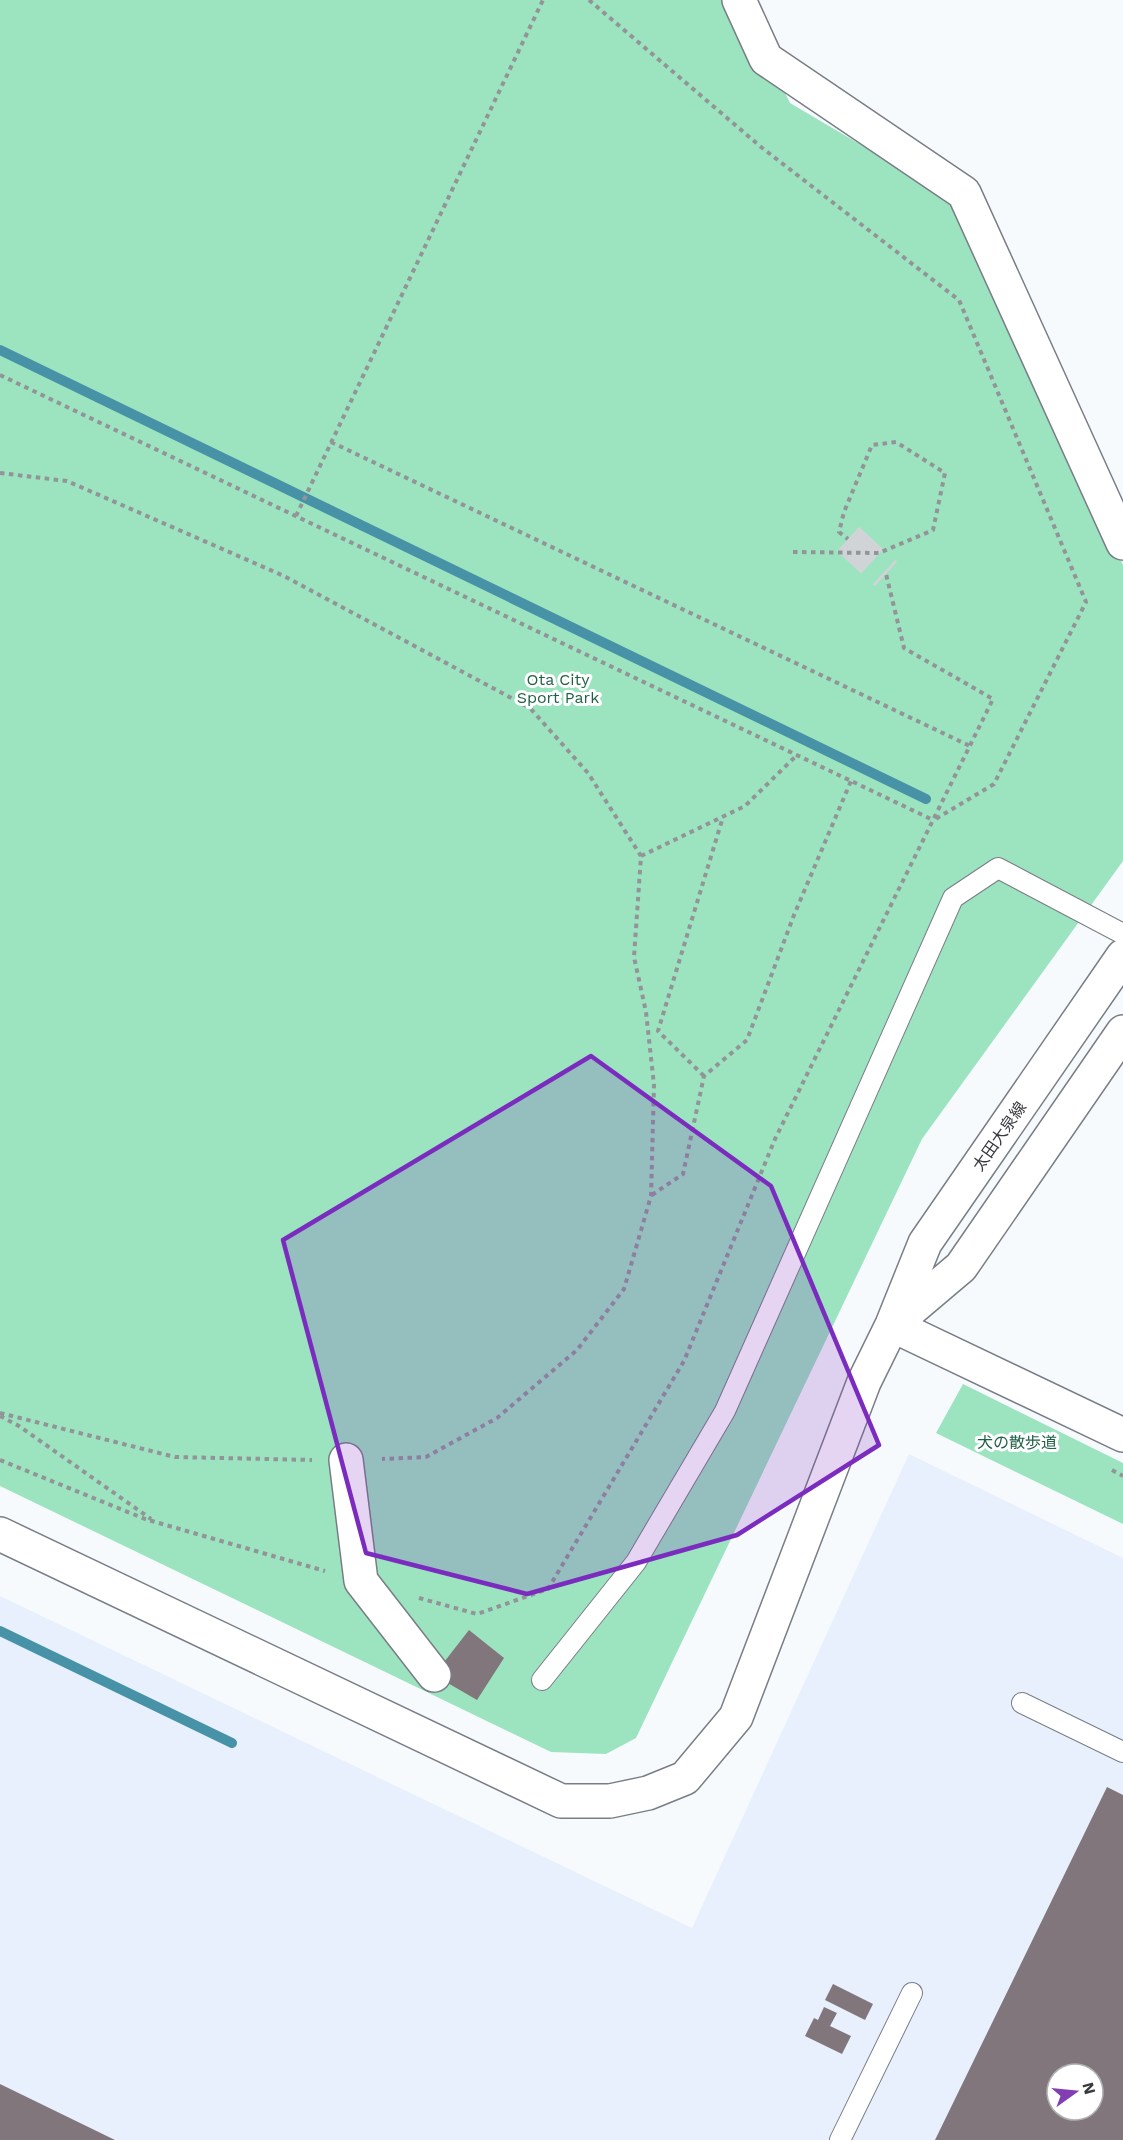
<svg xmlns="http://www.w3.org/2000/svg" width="1123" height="2140" font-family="'Work Sans','Noto Sans JP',sans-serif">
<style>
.built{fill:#e8f0fd;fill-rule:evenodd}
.green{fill:#9ce3c0}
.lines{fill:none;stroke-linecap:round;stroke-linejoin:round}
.stream{stroke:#4792a6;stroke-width:10}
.building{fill:#80767b;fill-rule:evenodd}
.street-tunnel{stroke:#d1d4d7;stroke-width:33;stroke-dasharray:33 16;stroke-linecap:butt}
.lane-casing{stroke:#797e86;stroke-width:22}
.street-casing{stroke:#797e86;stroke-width:36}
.secondary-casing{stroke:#797e86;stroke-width:36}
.path{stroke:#929498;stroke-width:4;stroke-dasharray:4.5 4.5;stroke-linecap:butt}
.lane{stroke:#fff;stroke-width:20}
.street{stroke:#fff;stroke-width:33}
.secondary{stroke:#fff;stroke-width:33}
.marked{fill:#7b2cbf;fill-opacity:0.2;stroke:#7b2cbf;stroke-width:4.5;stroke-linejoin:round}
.labels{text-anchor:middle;stroke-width:6;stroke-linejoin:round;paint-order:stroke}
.park-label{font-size:16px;fill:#216247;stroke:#fff}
.street-label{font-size:16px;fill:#383a3e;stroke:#fff}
</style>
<rect width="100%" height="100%" fill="#f7fafd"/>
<path class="built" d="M 909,1454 L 1123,1558 L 1123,2140 L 0,2140 L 0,1596 L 692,1928 ZM 1057,2074 L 1093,2074 L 1093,2110 L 1057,2110 Z"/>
<path class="green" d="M 0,0 L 740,0 L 790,103 L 958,202 L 1123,565 L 1123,861 L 922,1139 L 636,1738 L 606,1754 L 551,1752 L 0,1486 Z
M 963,1384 L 1123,1463 L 1123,1524 L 936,1433 Z"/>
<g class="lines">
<path class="stream" d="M 0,350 L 926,799
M 0,1631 L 232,1743"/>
</g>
<path class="building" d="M 469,1630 L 504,1658 L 477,1700 L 434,1675 Z
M 1107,1787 L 1123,1795 L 1123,2140 L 935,2140 ZM 1057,2074 L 1093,2074 L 1093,2110 L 1057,2110 Z
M 833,1984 L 873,2004 L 865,2020 L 825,2000 Z
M 824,2007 L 837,2013 L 830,2026 L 851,2036 L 842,2054 L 805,2036 L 814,2018 L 818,2020 Z
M 0,2084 L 115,2140 L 0,2140 Z"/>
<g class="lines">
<path class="street-tunnel" d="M 848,539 L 886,574"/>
<g class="lane-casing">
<path id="lane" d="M 542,1680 L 636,1562 L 725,1411 L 953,898 L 998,868 L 1123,934
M 1022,1703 L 1123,1752
M 840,2140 L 912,1993"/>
</g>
<g class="street-casing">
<path id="street" d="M 739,0 L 766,59 L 964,193 L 1123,543
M 346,1460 L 361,1581 L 434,1675"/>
</g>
<g class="secondary-casing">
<path id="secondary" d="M 896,1322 L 961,1267 L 1123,1032
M 892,1325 L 1123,1435
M 0,1534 L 561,1801 L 610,1801 L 648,1793 L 685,1778 L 736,1717 L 864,1382 L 892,1325 L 925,1243 L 1123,956"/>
</g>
<path class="path" d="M 589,0 L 761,147 L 959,300 L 1086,602 L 994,784 L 934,820
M 0,375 L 933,820
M 331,442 L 970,746
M 0,473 L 67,481 L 284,576 L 530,708 L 588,773 L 641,856 L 634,957 L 646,1012 L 654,1085 L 651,1196 L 624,1289 L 577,1350 L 497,1418 L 426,1457 L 382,1459
M 296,516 L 543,0
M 793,552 L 879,553 L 933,530 L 945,473 L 896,442 L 872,445 L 844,512 L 839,532 L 848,539
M 641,856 L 745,806 L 797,755
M 704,1076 L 658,1031 L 723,817
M 652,1195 L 683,1174 L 704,1076 L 747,1040 L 794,915 L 851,781
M 0,1413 L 175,1457 L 312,1460
M 0,1416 L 19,1426 L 151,1519
M 0,1460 L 145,1519 L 325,1571
M 1112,1470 L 1123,1476
M 419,1598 L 477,1614 L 548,1589 L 684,1361 L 775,1139 L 993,699 L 904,648 L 886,574"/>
<use href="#lane" class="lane"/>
<use href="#street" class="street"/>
<use href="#secondary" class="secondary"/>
</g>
<path class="marked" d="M 591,1056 L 771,1186 L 879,1445 L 737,1535 L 527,1594 L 366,1553 L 283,1240 Z"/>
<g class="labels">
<g class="park-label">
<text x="558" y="685">Ota City<tspan x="558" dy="18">Sport Park</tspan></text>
<text x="1017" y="1448">犬の散歩道</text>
</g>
<g class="street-label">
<text transform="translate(999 1136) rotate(-55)" y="6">太田大泉線</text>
</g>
</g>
<g transform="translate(1075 2092) rotate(75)"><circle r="28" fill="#ffffff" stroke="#afb0b2" stroke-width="1.5"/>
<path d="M0-4.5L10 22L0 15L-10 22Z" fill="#813fb3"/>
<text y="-9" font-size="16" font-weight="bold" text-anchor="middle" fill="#383a3e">N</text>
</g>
</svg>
